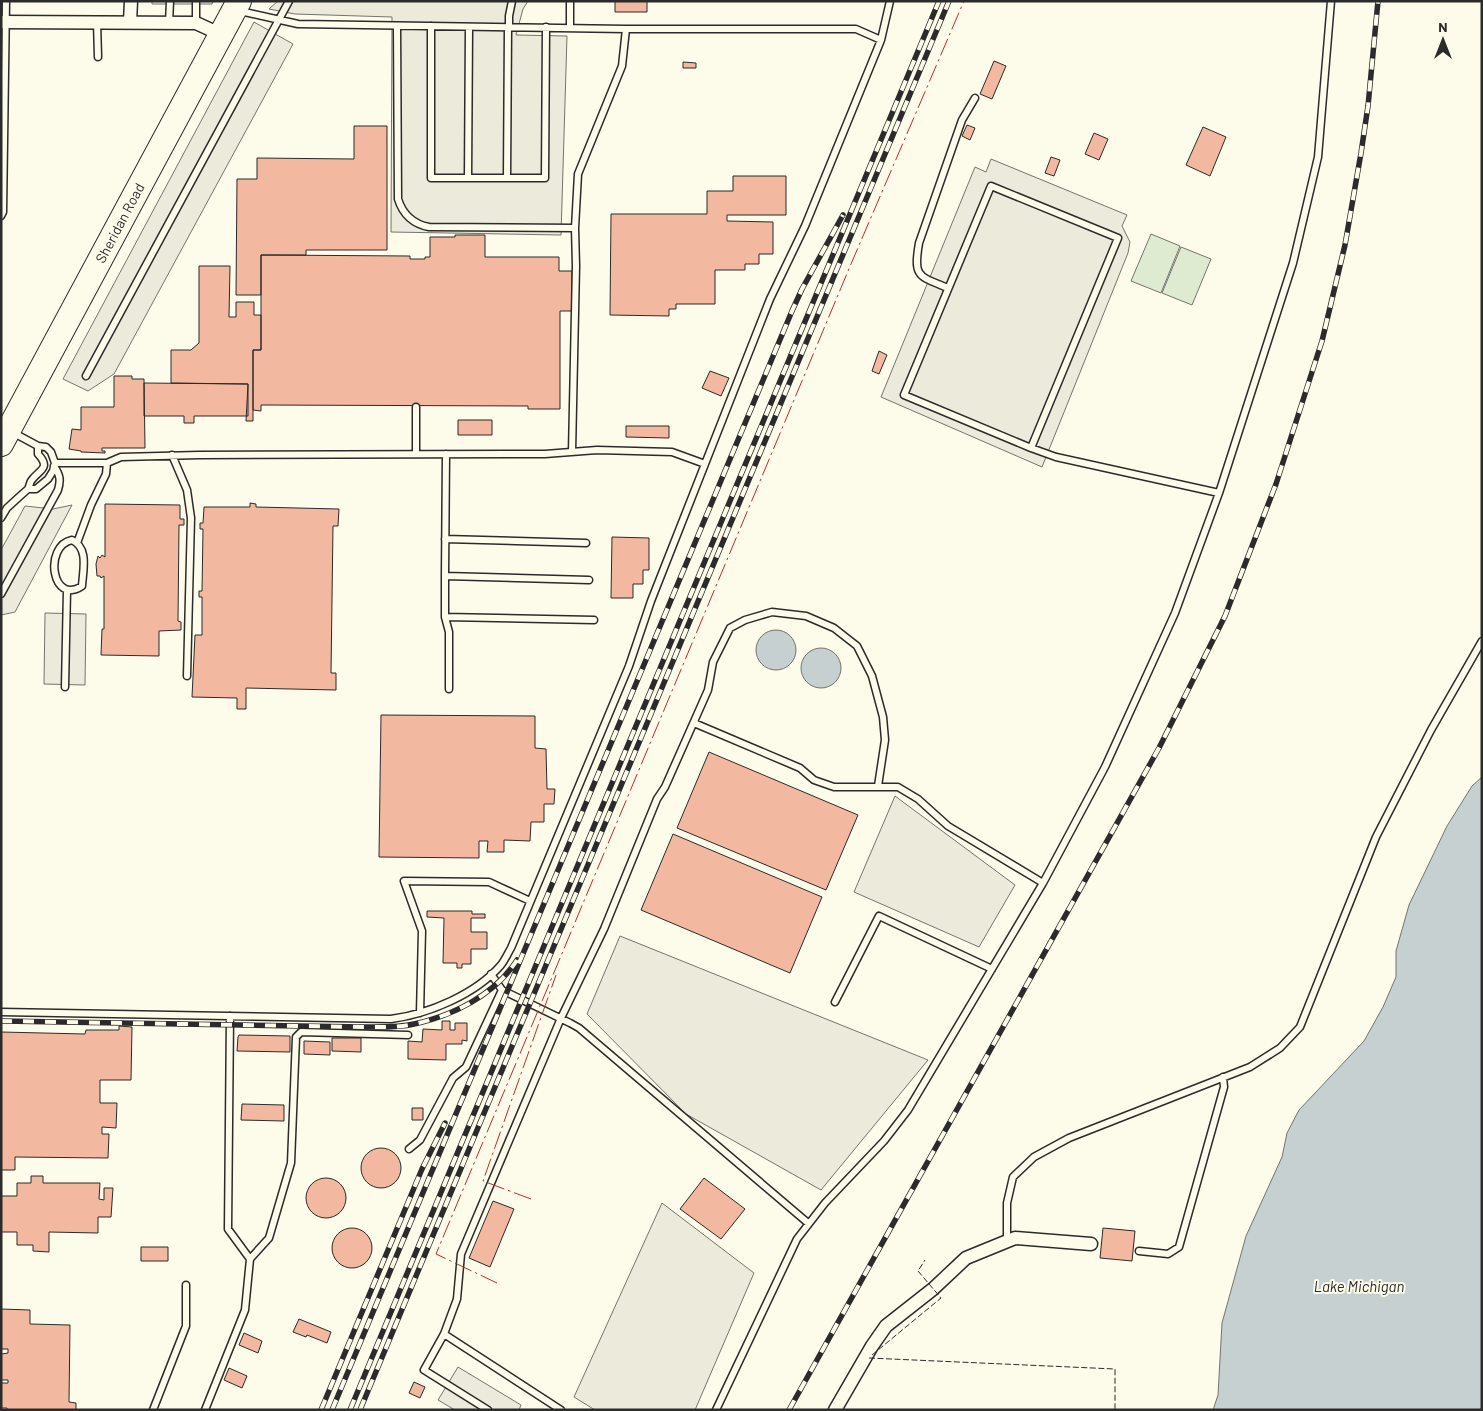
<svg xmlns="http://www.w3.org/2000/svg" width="1483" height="1411" font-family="Barlow,sans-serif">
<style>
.green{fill:#deebd1;stroke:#74746e}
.parking{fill:#eceadb;stroke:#74746e}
.water{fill:#c7d0d0;stroke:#74746e}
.building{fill:#f2b8a0;stroke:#2b2b2b}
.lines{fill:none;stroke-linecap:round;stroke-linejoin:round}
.lane-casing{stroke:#2b2b2b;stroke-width:9}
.street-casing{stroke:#2b2b2b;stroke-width:15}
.highway-casing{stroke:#2b2b2b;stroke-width:26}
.lane{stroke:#fdfbea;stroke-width:6}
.street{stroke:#fdfbea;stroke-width:12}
.highway{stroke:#fdfbea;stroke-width:24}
.rail-casing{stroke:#2b2b2b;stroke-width:5.5}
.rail{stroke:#fdfbea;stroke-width:4;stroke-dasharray:11;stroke-linecap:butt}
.fence{stroke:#2b2b2b;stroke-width:1;stroke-dasharray:6 2.5;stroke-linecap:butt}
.power{stroke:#c62828;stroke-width:1;stroke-dasharray:18 4 2.5 4;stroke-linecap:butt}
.labels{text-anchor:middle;stroke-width:4;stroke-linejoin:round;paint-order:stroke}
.street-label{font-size:14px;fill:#2b2b2b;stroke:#fdfbea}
.water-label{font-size:15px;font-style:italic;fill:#2b2b2b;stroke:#fdfbea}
</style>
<rect width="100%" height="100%" fill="#fdfbea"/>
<path class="green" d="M 1151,234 L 1180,246 L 1161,293 L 1131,281 Z
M 1181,247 L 1211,259 L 1192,305 L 1162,293 Z"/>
<path class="parking" d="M 152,1 L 213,1 L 212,4 L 152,4 Z
M 278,1 L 528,1 L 523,9 L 516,35 L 567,36 L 561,235 L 391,232 L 392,17 L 295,14 L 269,9 Z
M 254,22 L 293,44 L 114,374 L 88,391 L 63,379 Z
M 991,159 L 1127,215 L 1122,226 L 1130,242 L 1128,253 L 1042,467 L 881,397 L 975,167 L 986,172 Z
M 72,505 L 15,612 L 1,615 L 1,550 L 25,506 L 53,509 Z
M 45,613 L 86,614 L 85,685 L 44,684 Z
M 895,796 L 1015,885 L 979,947 L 854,892 Z
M 620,936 L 928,1060 L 821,1190 L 686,1114 L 587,1014 Z
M 662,1203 L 754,1273 L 695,1410 L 595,1410 L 574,1397 Z
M 458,1367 L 521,1405 L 519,1410 L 455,1410 L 438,1400 Z"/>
<path class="water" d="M756 650a20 20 0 1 1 40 0a20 20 0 1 1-40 0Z
M801 668a20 20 0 1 1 40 0a20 20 0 1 1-40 0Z
M 1482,777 L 1482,1410 L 1213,1410 L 1218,1395 L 1222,1323 L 1246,1236 L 1282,1157 L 1287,1133 L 1299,1110 L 1364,1041 L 1383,1007 L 1396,977 L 1396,951 L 1409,905 L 1447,826 L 1472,786 Z"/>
<path class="building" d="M 615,1 L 647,1 L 647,12 L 615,12 Z
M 994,61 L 1006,66 L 992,99 L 980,94 Z
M 683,62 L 696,63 L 696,68 L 683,68 Z
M 967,125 L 975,128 L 970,140 L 962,136 Z
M 354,126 L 387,126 L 387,250 L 306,250 L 306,255 L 261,255 L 261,295 L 236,295 L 237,179 L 257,179 L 257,158 L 354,159 Z
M 1203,127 L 1226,137 L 1210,176 L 1186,165 Z
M 1094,133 L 1108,139 L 1099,160 L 1085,154 Z
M 1051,157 L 1060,160 L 1054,176 L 1045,173 Z
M 733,176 L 786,176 L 786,215 L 727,215 L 727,221 L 773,222 L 773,254 L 759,254 L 759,264 L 745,264 L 745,270 L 715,270 L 715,304 L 676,304 L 676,309 L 669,309 L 669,316 L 610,315 L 611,214 L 707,214 L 707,191 L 733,191 Z
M 455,235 L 485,235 L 485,257 L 559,257 L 559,271 L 572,271 L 572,311 L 560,311 L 560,409 L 528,409 L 528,406 L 261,405 L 261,411 L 253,410 L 253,350 L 261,350 L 261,255 L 410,256 L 410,259 L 425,259 L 425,257 L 430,257 L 430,237 L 455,237 Z
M 199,266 L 230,266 L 229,317 L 236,317 L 236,302 L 254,302 L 254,315 L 261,315 L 261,350 L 253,350 L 253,421 L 246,421 L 248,384 L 171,383 L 171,350 L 191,350 L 199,343 Z
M 879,351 L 887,355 L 879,374 L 872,371 Z
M 710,371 L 729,378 L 721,396 L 702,388 Z
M 114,376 L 132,376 L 132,379 L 144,379 L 145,448 L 102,448 L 102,451 L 105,451 L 105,453 L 81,452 L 81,451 L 69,449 L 72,429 L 81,430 L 81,407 L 114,407 Z
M 144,383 L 248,384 L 248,416 L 194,416 L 194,423 L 184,423 L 184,416 L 144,416 Z
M 458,420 L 492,420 L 492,435 L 458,435 Z
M 626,426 L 669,426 L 669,438 L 626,437 Z
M 250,503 L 256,504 L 256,507 L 339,509 L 338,526 L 333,526 L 331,673 L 336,673 L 336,690 L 246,688 L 246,709 L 237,709 L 237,698 L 192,697 L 195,635 L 202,635 L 202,597 L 199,597 L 199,591 L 202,591 L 203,529 L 200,529 L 200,523 L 203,523 L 204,507 L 250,507 Z
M 105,504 L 180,505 L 180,519 L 184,519 L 184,525 L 179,525 L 178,621 L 181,622 L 181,630 L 159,631 L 159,656 L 101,655 L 102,629 L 104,629 L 104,576 L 101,578 L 100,576 L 97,576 L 96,564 L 98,556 L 100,558 L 102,555 L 105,557 Z
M 612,537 L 649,538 L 649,570 L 643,570 L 643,584 L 633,584 L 633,598 L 611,598 Z
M 381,715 L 535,716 L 535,748 L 546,749 L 547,789 L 555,789 L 554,804 L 544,804 L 544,822 L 531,822 L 530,841 L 504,840 L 504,852 L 487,852 L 488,841 L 479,841 L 479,858 L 379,857 Z
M 709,752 L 858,815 L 826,890 L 677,828 Z
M 673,834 L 822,897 L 790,973 L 641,910 Z
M 427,911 L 472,911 L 472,914 L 485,914 L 485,918 L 471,918 L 471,932 L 487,932 L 487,949 L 471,949 L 471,964 L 462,964 L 462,968 L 457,968 L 457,963 L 443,963 L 444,918 L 427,917 Z
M 442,1021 L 450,1021 L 450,1030 L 455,1030 L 455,1023 L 467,1023 L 467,1041 L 462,1040 L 462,1044 L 446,1044 L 446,1060 L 408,1059 L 408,1041 L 422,1042 L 423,1029 L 442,1030 Z
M 119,1026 L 132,1027 L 131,1080 L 100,1080 L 100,1103 L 117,1103 L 116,1128 L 102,1127 L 102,1134 L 109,1134 L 108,1158 L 15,1157 L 15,1170 L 1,1170 L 1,1032 L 85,1034 L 86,1030 L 119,1030 Z
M 239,1035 L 290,1036 L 290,1052 L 237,1051 L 238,1037 Z
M 332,1038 L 361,1038 L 361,1052 L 332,1051 Z
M 304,1041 L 330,1042 L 330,1055 L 304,1054 Z
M 242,1104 L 284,1105 L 284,1121 L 241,1120 Z
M 412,1108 L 423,1108 L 423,1120 L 412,1120 Z
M361 1168a20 20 0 1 1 40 0a20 20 0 1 1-40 0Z
M 31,1176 L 43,1176 L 43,1183 L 100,1183 L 99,1199 L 104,1200 L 104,1188 L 113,1188 L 111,1217 L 98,1217 L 98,1233 L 49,1232 L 49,1252 L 33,1251 L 33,1245 L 17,1245 L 17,1232 L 1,1232 L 1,1196 L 17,1196 L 17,1183 L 31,1183 Z
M306 1198a20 20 0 1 1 40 0a20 20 0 1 1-40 0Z
M 704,1178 L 745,1209 L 721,1239 L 680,1209 Z
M 493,1201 L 514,1209 L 490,1267 L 469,1258 Z
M332 1248a20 20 0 1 1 40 0a20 20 0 1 1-40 0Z
M 1103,1228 L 1135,1231 L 1132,1261 L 1100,1258 Z
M 141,1247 L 168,1247 L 168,1261 L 141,1261 Z
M 1,1309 L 30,1310 L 30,1324 L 70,1325 L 69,1402 L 76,1403 L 76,1410 L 7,1410 L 7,1408 L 1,1408 L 1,1383 L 8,1383 L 8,1380 L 1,1380 L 1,1354 L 8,1353 L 8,1349 L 1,1349 Z
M 299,1319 L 331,1332 L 327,1343 L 307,1335 L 306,1337 L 293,1332 Z
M 244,1333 L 262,1341 L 258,1353 L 239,1345 Z
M 229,1368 L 247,1376 L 242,1388 L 224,1380 Z
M 414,1382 L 425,1387 L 420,1398 L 409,1393 Z"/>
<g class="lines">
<g class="lane-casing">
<path id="lane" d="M 570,1 L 570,28
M 240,11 L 298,24 L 626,29 L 622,66 L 578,174 L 575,228 L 576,266 L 572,452
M 97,22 L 98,57
M 169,23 L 170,1
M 196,23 L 196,1
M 397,26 L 398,199 C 403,215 413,224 429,227 L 575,228
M 431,26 L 431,178 L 545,178 L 546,27
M 509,27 L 509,16 L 512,1
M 626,29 L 856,29 L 881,40
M 468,178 L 469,27
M 507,178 L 508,27
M 1,216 L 3,212 L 6,1
M 948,288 C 919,276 913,278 919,243 L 962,120 L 975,98
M 86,376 L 289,1
M 416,407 L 416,454
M 1031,448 L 1118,238 L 991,186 L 904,395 L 1031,448 L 1056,457 L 1219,493
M 446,454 L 445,576 L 445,617 L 449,632 L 449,689
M 172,455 L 187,490 L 191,518 L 187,676
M 55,463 L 107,463 L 121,457 L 199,455 L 545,454 L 597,450 L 672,452 L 705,464
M 28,489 C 29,488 30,482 31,481 C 38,470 52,469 38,454 L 38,446
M 1,518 L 7,508 L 19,497 L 28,489 L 36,489 L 48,479 L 53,471 L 55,463 L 51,452 L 46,447 L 38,446 L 12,432
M 445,539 L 586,543
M 72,540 C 89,548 83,570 82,586 C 52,606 43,546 72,540 Z
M 77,543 L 91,505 L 106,474 L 107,463
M 445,576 L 589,580
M 1,594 L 58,490 C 61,480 60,475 54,466
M 445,617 L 594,620
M 65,687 L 67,590
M 694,723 L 800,768 L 814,780 L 834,787 L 898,787 L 918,799 L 948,826 L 1043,883
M 502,990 L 570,1023 L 579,1028 L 808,1223
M 835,1002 L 879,916 L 992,969
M 1,1012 L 391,1019 C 429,1014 476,994 501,965 C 505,960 508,953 511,948 L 629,666 L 651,601 L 770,299 L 805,226 L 881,40 L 890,1
M 420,1013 L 422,931 L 404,881 L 489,882 L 530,901
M 230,1016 L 228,1229 L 250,1259
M 409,1149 L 420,1140 L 453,1078 L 466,1067 L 502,990 L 491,974
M 1007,1241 L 1007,1203 L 1013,1177 L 1034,1157 L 1069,1138 L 1250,1067 L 1280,1048 L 1300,1027 L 1376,837 L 1431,730 L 1482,641
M 1139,1251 L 1168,1254 L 1179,1247 L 1224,1087 L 1223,1077
M 444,1334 L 561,1410
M 153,1410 L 186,1326 L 186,1285
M 205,1410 L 245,1310 L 250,1259 L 269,1238 L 291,1163 L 296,1037 L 301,1032 L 408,1035
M 488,1410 L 424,1370 L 444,1334 L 457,1299 L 461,1254 L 561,1018 L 604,929 L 657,799 L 665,787 L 708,690 L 713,662 L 730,628 L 745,620 L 772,612 L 806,616 L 834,628 L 857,646 L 872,676 L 883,717 L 885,740 L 878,786
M 716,1410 L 797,1239 L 825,1203 L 884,1141 L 908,1110 L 1043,883 L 1105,767 L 1175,613 L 1219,493 L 1293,263 L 1318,157 L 1331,1"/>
</g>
<g class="street-casing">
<path id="street" d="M 1,22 L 196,23 L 222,35
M 130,22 L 131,1
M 835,1410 L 872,1346 L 886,1326 L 933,1289 L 966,1258 L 1015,1238 L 1091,1244"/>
</g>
<g class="highway-casing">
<path id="highway" d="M 1,444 L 239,1"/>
</g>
<use href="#lane" class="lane"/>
<use href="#street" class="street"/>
<use href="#highway" class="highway"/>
<g class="rail-casing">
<path id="rail" d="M 1,1021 L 363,1027 C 380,1027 397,1028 414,1024 C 452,1016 495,995 517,960
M 321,1410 L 422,1169 L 445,1123
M 332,1410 L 792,311 L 802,289 L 843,215
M 350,1410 L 939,1
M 360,1410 L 949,1
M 789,1410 L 1159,748 L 1225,616 L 1276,484 L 1322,341 L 1345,245 L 1361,153 L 1368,106 L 1378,1"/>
</g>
<use href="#rail" class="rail"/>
<path class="fence" d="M 872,1355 L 941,1298 L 918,1271 L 925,1260
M 869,1358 L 1115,1369 L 1115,1410"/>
<path class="power" d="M 531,1199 L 483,1181 L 556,975
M 497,1283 L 436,1254 L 851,264 L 964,1"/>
</g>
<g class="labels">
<g class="street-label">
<text transform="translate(120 223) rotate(-62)" y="5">Sheridan Road</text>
</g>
<g class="water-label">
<text x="1359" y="1292">Lake Michigan</text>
</g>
</g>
<rect width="1483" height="1411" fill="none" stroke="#2b2b2b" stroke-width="5"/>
<g transform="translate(1443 40)" stroke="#fdfbea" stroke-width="4" paint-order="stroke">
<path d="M0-4L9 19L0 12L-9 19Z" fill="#2b2b2b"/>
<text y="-8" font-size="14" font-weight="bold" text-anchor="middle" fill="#2b2b2b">N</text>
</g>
</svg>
